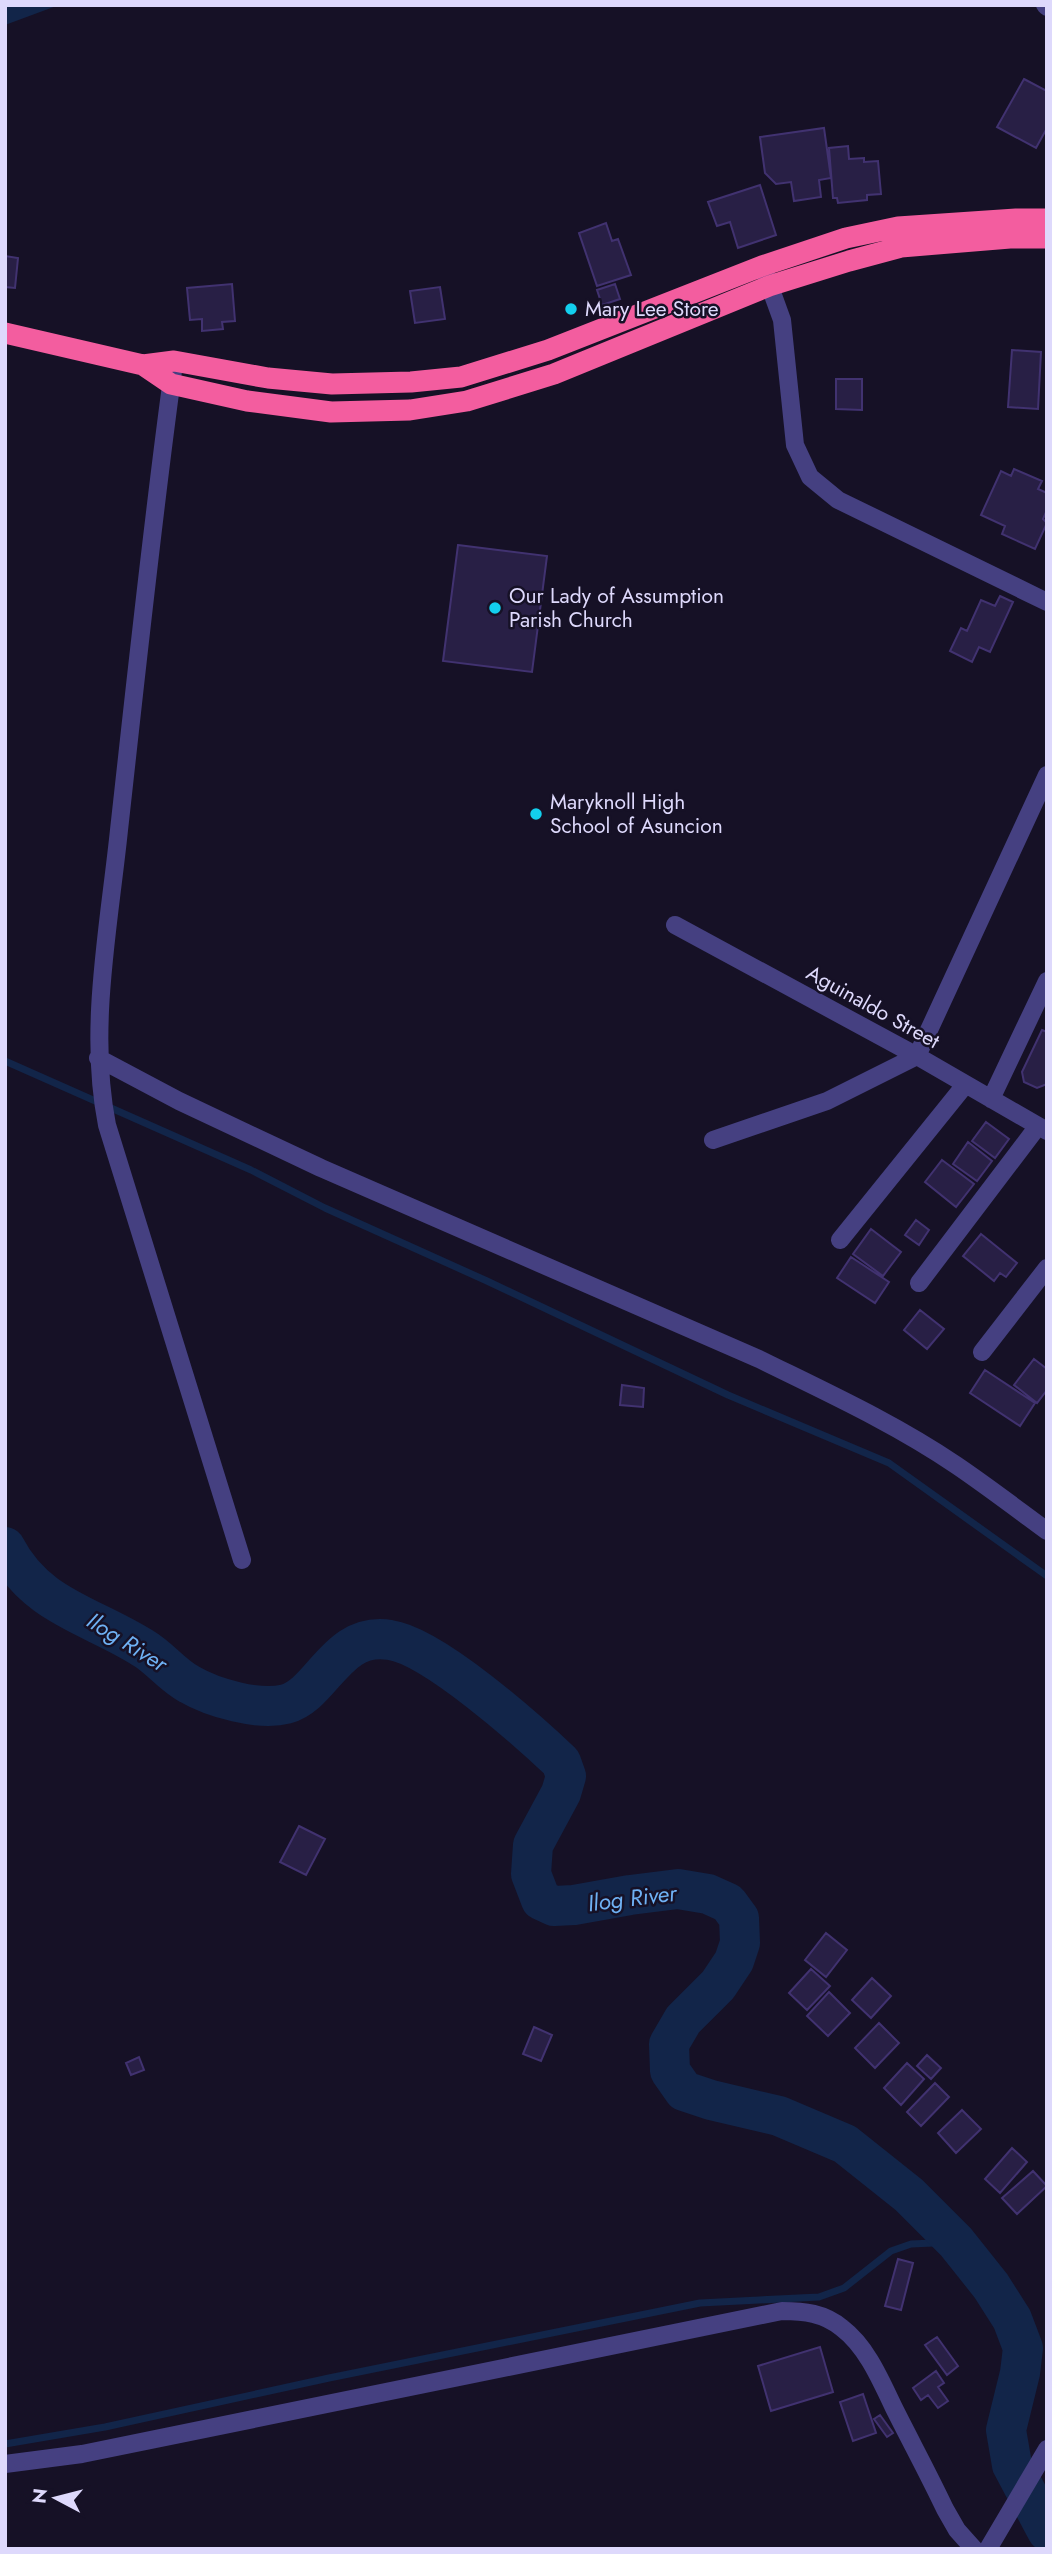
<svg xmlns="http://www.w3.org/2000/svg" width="1052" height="2554" font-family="Jost,sans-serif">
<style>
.water{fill:#122549}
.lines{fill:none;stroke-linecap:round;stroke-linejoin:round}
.stream{stroke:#122549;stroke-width:7}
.river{stroke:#122549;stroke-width:40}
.building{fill:#281f45;stroke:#413270;stroke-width:2}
.minor{stroke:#454081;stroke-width:18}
.highway{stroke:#f35d9f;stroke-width:21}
.poi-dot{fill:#13cfee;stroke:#161126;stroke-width:2.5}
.labels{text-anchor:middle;stroke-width:5;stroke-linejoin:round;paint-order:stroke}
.poi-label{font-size:21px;fill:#ded9fc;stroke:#161126;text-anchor:start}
.street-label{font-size:21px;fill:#ded9fc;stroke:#161126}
.water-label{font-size:23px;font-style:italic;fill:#6fb1f4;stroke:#161126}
</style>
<rect width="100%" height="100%" fill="#161126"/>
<path class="water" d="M 5,5 L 59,5 L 5,25 Z"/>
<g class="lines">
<path class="stream" d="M 5,1061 L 251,1170 L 325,1208 L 487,1281 L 728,1395 L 889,1463 L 1047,1576
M 5,2444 L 105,2427 L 329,2378 L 700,2303 L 819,2297 L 844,2288 L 891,2251 L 911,2244 L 956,2242"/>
<path class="river" d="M 5,1547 C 36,1607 91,1615 143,1648 C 160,1658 172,1675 189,1684 C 213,1698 259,1711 286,1704 C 323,1694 336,1631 390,1640 C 433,1646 527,1730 561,1762 L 566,1776 L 561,1793 L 533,1845 L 531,1874 L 541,1900 L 554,1906 L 574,1905 L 630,1895 L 678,1889 L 708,1894 L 728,1903 L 739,1918 L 740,1943 L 734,1961 L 718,1985 L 683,2020 L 669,2044 L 670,2071 L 684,2091 L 711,2100 L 779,2116 L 845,2144 L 909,2195 L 956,2242 L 991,2286 L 1012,2319 L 1023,2348 L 1020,2373 L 1006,2430 L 1012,2465 L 1047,2531"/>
</g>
<path class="building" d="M 1024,79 L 1047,91 L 1047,128 L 1036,148 L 997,127 Z
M 824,128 L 831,178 L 819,180 L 821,197 L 794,201 L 791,182 L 776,184 L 765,173 L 760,137 Z
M 848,146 L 849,159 L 864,158 L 864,162 L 878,161 L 881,194 L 867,195 L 867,200 L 838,203 L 837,198 L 833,198 L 829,148 Z
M 760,185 L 776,235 L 738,248 L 730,222 L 717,226 L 708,202 Z
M 606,223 L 612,241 L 618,239 L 631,275 L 597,286 L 579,233 Z
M 5,256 L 18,258 L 15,288 L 5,287 Z
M 232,284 L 235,321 L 222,322 L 223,329 L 202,331 L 202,319 L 190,320 L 187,288 Z
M 615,284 L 620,299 L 602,305 L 597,290 Z
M 440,287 L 445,319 L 415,323 L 410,291 Z
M 1012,350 L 1041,352 L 1038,409 L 1008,407 Z
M 836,379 L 862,379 L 862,410 L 836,409 Z
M 1014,469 L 1042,481 L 1038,489 L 1047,493 L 1047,510 L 1043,519 L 1047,523 L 1035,549 L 1002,534 L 1005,526 L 981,515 L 1001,471 L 1011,476 Z
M 458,545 L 547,556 L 532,672 L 443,661 Z
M 1000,596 L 1013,602 L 990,652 L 979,647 L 972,662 L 950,651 L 961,628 L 967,631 L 981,600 L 995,606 Z
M 1042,1030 L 1047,1032 L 1047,1084 L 1037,1088 L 1024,1082 L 1022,1072 Z
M 986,1122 L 1009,1139 L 995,1158 L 972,1141 Z
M 968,1142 L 992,1161 L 977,1181 L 953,1164 Z
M 942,1160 L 974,1184 L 956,1207 L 925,1182 Z
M 916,1220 L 929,1230 L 919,1245 L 905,1235 Z
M 871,1229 L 901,1252 L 883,1276 L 853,1254 Z
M 981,1234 L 1017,1263 L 1006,1277 L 1000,1273 L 994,1281 L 963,1256 Z
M 851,1257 L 889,1282 L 875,1303 L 837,1278 Z
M 920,1310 L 944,1329 L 927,1349 L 904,1330 Z
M 1034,1359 L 1047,1369 L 1047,1390 L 1037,1403 L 1014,1385 Z
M 985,1370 L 1035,1403 L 1020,1426 L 970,1393 Z
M 622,1385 L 644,1388 L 643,1407 L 620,1405 Z
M 299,1826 L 325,1839 L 306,1875 L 280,1862 Z
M 826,1933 L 847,1950 L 826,1977 L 805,1960 Z
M 811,1969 L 830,1986 L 807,2010 L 789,1993 Z
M 872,1978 L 891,1996 L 871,2018 L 852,2000 Z
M 829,1992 L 850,2013 L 828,2036 L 807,2016 Z
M 879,2023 L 899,2043 L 875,2068 L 855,2048 Z
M 534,2027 L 552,2035 L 541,2061 L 523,2054 Z
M 927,2055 L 941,2068 L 931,2079 L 917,2066 Z
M 139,2057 L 144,2070 L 131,2075 L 126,2063 Z
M 907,2063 L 924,2079 L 901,2105 L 884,2088 Z
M 935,2083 L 949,2097 L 921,2126 L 907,2112 Z
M 962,2110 L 981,2129 L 956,2153 L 938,2133 Z
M 1012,2148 L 1027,2162 L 1000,2193 L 985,2179 Z
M 1033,2171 L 1047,2186 L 1017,2214 L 1002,2198 Z
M 898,2259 L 913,2263 L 901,2310 L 885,2306 Z
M 937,2337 L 958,2366 L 947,2375 L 925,2345 Z
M 820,2347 L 833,2392 L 771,2411 L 758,2366 Z
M 936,2371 L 944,2383 L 938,2387 L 948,2401 L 938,2408 L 928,2395 L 921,2400 L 913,2388 Z
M 863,2394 L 876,2433 L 853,2441 L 840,2402 Z
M 880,2415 L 893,2433 L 887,2437 L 874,2419 Z"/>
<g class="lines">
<path class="minor" d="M 1045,5 L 1047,7
M 765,273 L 782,320 L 795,445 L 810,477 L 838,500 L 1047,602
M 173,371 C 152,524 136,677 119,830 C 109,927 88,1029 107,1125 L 242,1560
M 675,925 L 917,1056 L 1047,1131
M 98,1058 L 179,1101 L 321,1168 L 759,1359 C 826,1392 894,1423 956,1465 C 987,1486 1017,1509 1047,1531
M 991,1099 L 1047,981
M 713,1140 L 827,1101 L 917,1056 L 1047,775
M 840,1240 L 965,1085
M 919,1283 L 1038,1126
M 982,1352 L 1047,1268
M 5,2464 L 82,2454 L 782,2311 C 804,2311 824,2313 842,2328 C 867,2347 881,2381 894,2408 C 911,2442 929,2475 945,2509 L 957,2530 L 974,2549
M 988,2549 L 1047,2449"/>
<path class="highway" d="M 5,333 L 143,365 L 174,361 L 268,378 L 332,384 L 411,382 L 461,377 L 548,350 L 762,266 L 846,238 L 898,227 L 1016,219 L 1047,219
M 143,365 L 171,384 L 247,401 L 331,412 L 410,410 L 467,401 L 554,374 L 769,286 L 849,261 L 901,247 L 1010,238 L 1047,238"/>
</g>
<g class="poi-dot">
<circle cx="571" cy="309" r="7"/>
<circle cx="495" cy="608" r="7"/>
<circle cx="536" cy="814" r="7"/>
</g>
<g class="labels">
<g class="poi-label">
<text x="585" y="316">Mary Lee Store</text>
<text x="509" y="603">Our Lady of Assumption<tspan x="509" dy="24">Parish Church</tspan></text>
<text x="550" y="809">Maryknoll High<tspan x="550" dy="24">School of Asuncion</tspan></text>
</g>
<g class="street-label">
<text transform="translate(873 1007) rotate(29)" y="7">Aguinaldo Street</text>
</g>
<g class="water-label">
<text transform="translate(127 1642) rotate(32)" y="8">Ilog River</text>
<text transform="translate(632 1898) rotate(-7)" y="8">Ilog River</text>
</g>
</g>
<rect width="1052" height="2554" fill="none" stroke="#ded9fc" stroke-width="14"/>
<g transform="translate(56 2498) rotate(277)" stroke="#161126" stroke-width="5" paint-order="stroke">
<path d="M0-5L12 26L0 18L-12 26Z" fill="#ded9fc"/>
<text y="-10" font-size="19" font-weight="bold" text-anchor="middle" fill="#ded9fc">N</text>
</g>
</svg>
